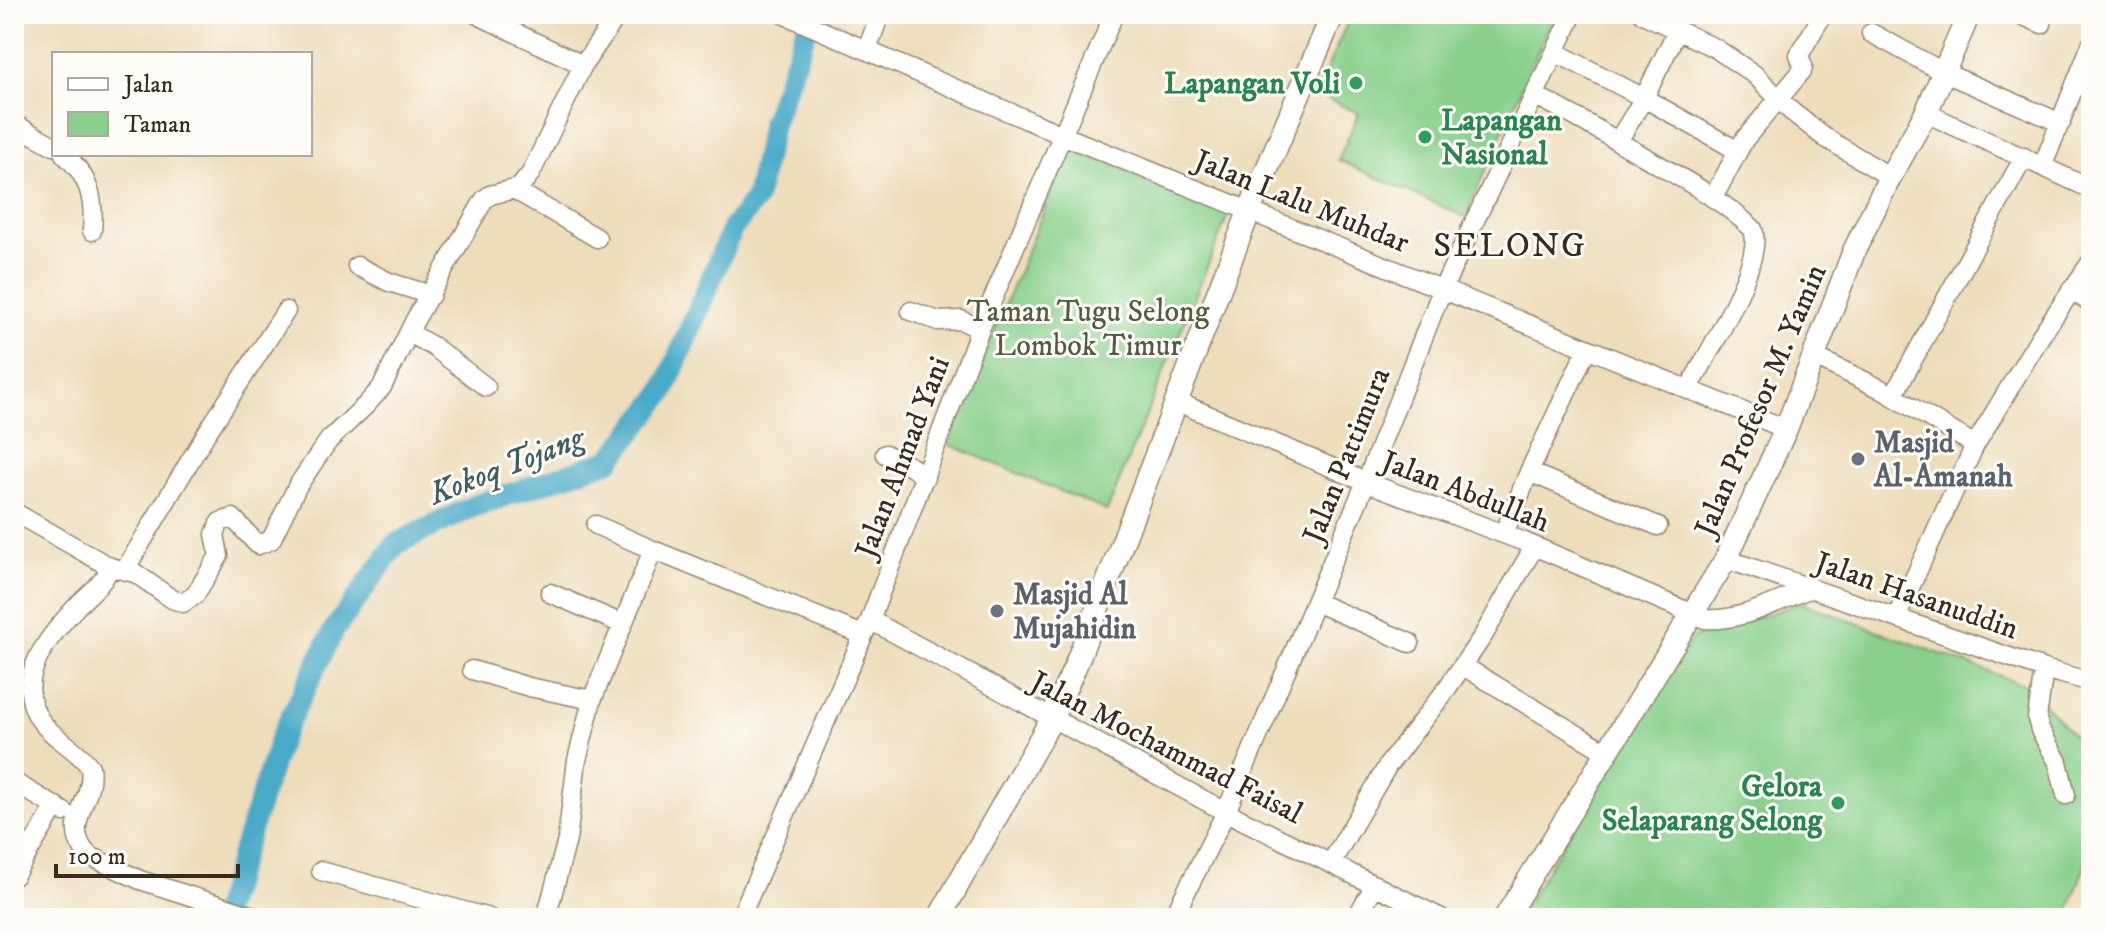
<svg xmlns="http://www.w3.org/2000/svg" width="2105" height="932" font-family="'IM FELL DW Pica',serif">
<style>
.green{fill:#88d08b;stroke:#627d54;stroke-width:2}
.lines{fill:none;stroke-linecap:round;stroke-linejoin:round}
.river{stroke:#49aac8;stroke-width:22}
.minor-casing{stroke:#94846c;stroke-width:21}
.major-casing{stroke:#94846c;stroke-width:25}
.minor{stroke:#fff;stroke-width:18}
.major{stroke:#fff;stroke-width:22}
.leisure-dot{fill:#2e9e5b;stroke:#fdfcf7;stroke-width:3}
.worship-dot{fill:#6b7280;stroke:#fdfcf7;stroke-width:3}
.labels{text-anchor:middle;stroke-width:6;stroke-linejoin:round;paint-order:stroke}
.leisure-label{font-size:30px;font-weight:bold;fill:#27864d;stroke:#fdfcf7;text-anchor:end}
.street-label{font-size:30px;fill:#3b2a1e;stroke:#fdfcf7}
.park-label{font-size:30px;fill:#525c3f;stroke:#fdfcf7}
.worship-label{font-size:30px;font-weight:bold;fill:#5b616d;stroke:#fdfcf7;text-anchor:start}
.water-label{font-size:32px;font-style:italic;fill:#415d62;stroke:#fdfcf7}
.quarter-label{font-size:34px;letter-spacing:2px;fill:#3b2a1e;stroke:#fdfcf7}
</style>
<rect width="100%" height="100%" fill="#fdfcf7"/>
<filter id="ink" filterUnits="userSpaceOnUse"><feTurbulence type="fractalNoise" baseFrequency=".0125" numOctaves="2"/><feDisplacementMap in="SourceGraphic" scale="16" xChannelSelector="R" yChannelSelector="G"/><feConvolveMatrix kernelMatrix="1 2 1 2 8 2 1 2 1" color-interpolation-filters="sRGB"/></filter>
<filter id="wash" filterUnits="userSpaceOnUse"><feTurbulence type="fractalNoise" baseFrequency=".006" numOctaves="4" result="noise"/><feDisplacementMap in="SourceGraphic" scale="32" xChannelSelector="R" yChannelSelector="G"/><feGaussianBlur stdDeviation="1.8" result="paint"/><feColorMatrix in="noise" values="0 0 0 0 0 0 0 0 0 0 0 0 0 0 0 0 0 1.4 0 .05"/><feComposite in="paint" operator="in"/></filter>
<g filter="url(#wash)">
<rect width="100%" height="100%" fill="#edb"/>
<path class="green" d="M 1351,14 L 1548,14 L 1553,17 L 1465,217 L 1338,160 L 1359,113 L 1316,94 Z
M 1070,146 L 1229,213 L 1107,511 L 948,444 Z
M 1802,603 L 2028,686 L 2086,749 L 2088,857 L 2066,918 L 1517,918 L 1692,638 Z"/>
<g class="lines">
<path class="river" d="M 221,918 L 281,737 L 334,630 L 396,544 L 472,507 L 610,460 L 663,393 L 732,229 L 756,198 L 772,124 L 812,14"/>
</g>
</g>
<g filter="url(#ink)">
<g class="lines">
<g class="minor-casing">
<path id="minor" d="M 476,14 L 583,65
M 783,14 L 1062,135 L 1786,429
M 1643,14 L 1715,48 L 1755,75 L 1791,111 L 1824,137 L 1890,177
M 2019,14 L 2042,24
M 1871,33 L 1945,73 L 2061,123
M 867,50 L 880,14
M 1555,52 L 1644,98 L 1738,151
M 1536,96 C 1573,114 1608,136 1645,157 C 1683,179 1721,199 1753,229 C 1765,262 1705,358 1688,390
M 1926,113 L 2091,189
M 14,124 L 54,146
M 1618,141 L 1644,98 L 1678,29
M 64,154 C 89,176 95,198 92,231
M 2043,165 L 2091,45
M 515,190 L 597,238
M 1713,198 L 1744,140 L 1802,71 L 1803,66 L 1799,55 L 1823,14
M 357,266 L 389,282 L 431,295
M 2071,290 L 2091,303
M 911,311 L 938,321 L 961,320 L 980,329
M 410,333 L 434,347 L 486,387
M 1813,356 L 1881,389 L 1975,445
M 1893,396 L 2024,157
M 1175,401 L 1366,482 L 1522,541 L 1705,619 C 1741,622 1779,600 1812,588
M 885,454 L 913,468 L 925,478
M 1529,472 L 1658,526
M 14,512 L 110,567 C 105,582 89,594 78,605 C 50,635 12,678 40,720 C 53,739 77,748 90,767 C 96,801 59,823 88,855 L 140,880 L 259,918
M 596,525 L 653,550
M 1504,534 L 1529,472 L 1587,349
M 1726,559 L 2044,669 L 2091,682
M 110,567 L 135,573 L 172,599 L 183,603 L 195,595 L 219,556 L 215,534 L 220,522 L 233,518 L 258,545 L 271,540 L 297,487 L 317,457 L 329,440 L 366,405 L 382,387 L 415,320 L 484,200 L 490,195 L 519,188 L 531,173 L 583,65 L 618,14
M 125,570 L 206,434 L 286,311
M 550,593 L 622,624
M 1315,602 L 1410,643
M 1897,616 L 1975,445 L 2040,337 L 2091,262
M 870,620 L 1226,812 L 1441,918
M 1463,666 L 1608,753
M 2044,669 L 2037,718 L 2040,730 L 2058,762 L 2066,795
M 472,670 L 529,687 L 592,700
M 14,782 L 64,812
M 1331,863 L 1388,765 L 1443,694 L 1483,636 L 1534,547
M 321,871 L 489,918
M 14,876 L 56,806
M 546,918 L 567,840 L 577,760 L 592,700 L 653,550 L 863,635
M 740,918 L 870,620 L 980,329 L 1114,14
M 1173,918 L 1226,812 L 1366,482 L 1442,290 L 1573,14
M 1356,918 L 1375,885"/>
</g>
<g class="major-casing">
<path id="major" d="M 939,918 L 1051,720 L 1075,667 L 1250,209 L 1333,14
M 1505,918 L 1726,559 L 1786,429 L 1854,251 L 1890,177 L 1926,113 L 1969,14"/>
</g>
<use href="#minor" class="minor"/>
<use href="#major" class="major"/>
</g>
</g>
<g class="leisure-dot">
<circle cx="1356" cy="83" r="8"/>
<circle cx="1425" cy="137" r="8"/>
<circle cx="1838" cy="803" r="8"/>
</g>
<g class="worship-dot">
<circle cx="1858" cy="459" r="8"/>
<circle cx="997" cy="611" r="8"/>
</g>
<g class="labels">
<g class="leisure-label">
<text x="1340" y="93">Lapangan Voli</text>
<text x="1441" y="130" text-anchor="start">Lapangan<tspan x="1441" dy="34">Nasional</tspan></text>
<text x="1822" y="796">Gelora<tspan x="1822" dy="34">Selaparang Selong</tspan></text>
</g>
<g class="street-label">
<text transform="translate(1302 201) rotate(22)" y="10">Jalan Lalu Muhdar</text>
<text transform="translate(1760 400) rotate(-67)" y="10">Jalan Profesor M. Yamin</text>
<text transform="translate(1346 455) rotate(-68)" y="10">Jalan Pattimura</text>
<text transform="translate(902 457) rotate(-69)" y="10">Jalan Ahmad Yani</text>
<text transform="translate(1466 491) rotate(21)" y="10">Jalan Abdullah</text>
<text transform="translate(1917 595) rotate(19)" y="10">Jalan Hasanuddin</text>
<text transform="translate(1167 747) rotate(27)" y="10">Jalan Mochammad Faisal</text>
</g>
<g class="park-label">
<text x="1088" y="321">Taman Tugu Selong<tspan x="1088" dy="34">Lombok Timur</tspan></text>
</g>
<g class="worship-label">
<text x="1874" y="452">Masjid<tspan x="1874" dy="34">Al-Amanah</tspan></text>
<text x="1013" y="604">Masjid Al<tspan x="1013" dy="34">Mujahidin</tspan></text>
</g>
<g class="water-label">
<text transform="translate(506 465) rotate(-21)" y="11">Kokoq Tojang</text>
</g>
<g class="quarter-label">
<text x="1510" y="256">SELONG</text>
</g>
</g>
<rect width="2105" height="932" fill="none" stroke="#fdfcf7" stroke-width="48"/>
<rect x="52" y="52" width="260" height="104" fill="#fdfcf7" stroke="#afa8a0" stroke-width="2"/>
<rect x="68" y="78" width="40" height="12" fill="#ffffff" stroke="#afa8a0" stroke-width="2"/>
<text x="124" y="92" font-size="24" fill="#3b2a1e">Jalan</text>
<rect x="68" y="112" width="40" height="24" fill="#88d08b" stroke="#afa8a0" stroke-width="2"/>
<text x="124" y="132" font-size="24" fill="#3b2a1e">Taman</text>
<path d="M56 864v12h182v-12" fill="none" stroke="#3b2a1e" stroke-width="4"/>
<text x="68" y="864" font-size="24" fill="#3b2a1e" stroke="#fdfcf7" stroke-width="6" paint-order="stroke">100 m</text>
</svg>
